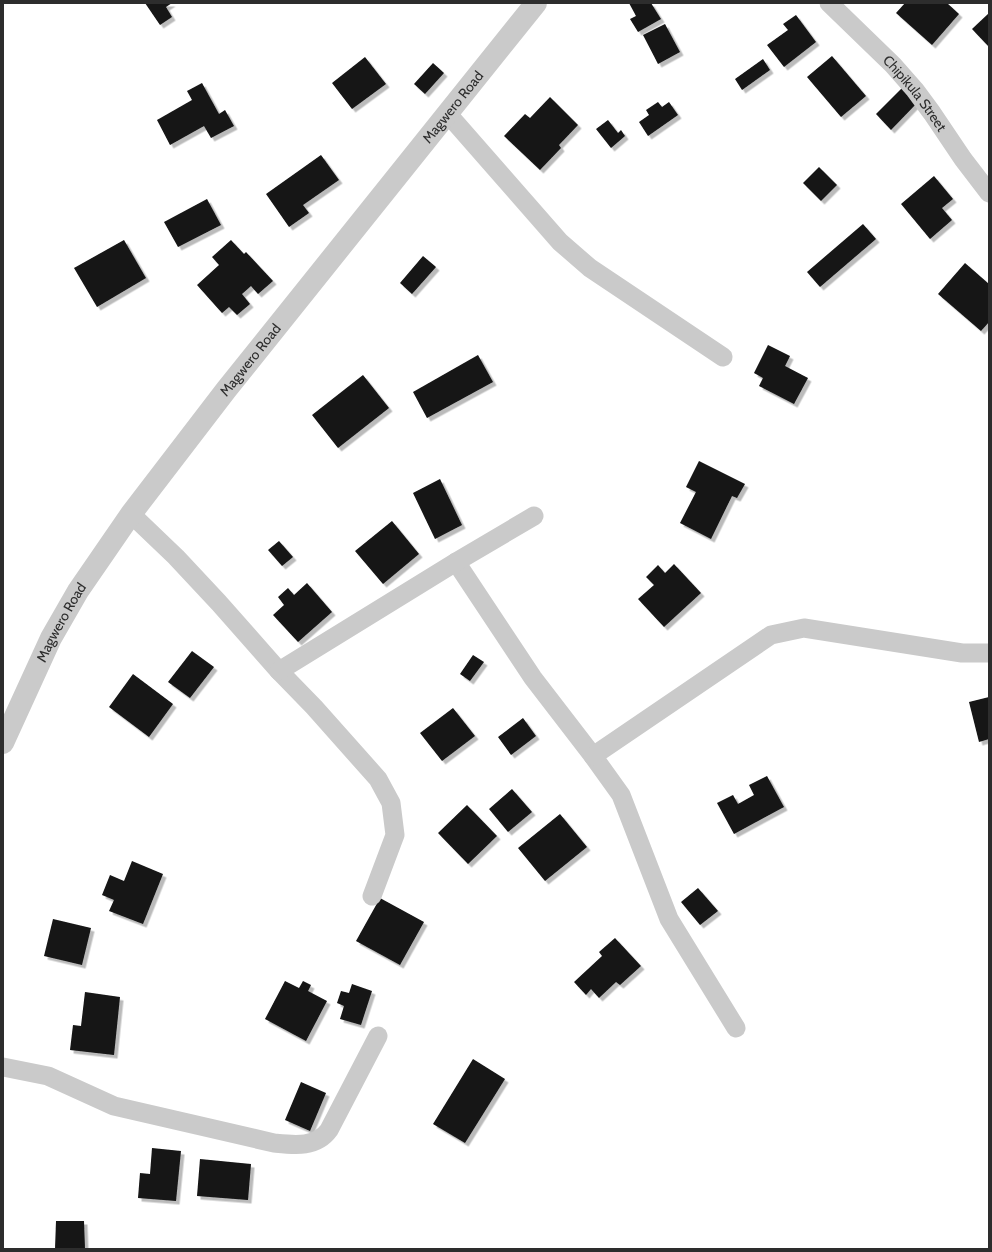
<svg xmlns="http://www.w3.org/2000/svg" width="992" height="1252" font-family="Cabin,sans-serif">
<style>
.building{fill:#141414;filter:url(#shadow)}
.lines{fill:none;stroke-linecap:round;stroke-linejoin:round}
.minor{stroke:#cacaca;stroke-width:19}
.tertiary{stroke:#cacaca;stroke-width:22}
.labels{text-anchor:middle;stroke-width:4;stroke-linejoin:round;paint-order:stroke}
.street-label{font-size:14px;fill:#2d2d2d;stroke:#fff}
</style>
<defs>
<filter id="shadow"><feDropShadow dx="3.5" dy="3.5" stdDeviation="0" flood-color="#0004"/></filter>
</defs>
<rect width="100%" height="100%" fill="#fff"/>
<path class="building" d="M 145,3 L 172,3 L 166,7 L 172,17 L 160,25 Z
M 629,3 L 651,3 L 661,19 L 638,32 L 630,19 L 636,16 Z
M 905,3 L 947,3 L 959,14 L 932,45 L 896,13 Z
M 989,13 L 989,47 L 972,29 Z
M 796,15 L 816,42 L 784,67 L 767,45 L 788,30 L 783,24 Z
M 665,24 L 680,52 L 658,64 L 643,35 Z
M 832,56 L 866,96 L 841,117 L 807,77 Z
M 365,57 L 386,84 L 352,109 L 332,83 Z
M 763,59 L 770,70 L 742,90 L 735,79 Z
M 433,63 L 444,73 L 425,94 L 414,84 Z
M 202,83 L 219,114 L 225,110 L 234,126 L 211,138 L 204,126 L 170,145 L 157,120 L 192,100 L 187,91 Z
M 902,88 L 917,103 L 891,130 L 876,114 Z
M 550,97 L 578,125 L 559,145 L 561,148 L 540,170 L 504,136 L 525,114 L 530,118 Z
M 658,102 L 662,107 L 669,102 L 678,115 L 648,136 L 639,122 L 649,115 L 646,110 Z
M 608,120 L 618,133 L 621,130 L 625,136 L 611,148 L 596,129 Z
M 321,155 L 339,180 L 303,205 L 309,213 L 289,227 L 266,194 Z
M 819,167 L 837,185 L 821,201 L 803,183 Z
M 934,176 L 953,199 L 942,208 L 952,220 L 930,239 L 901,204 Z
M 207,199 L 221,225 L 178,247 L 164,222 Z
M 863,224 L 876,239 L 820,287 L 807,272 Z
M 124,240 L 146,278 L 97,307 L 74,268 Z
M 231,240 L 244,254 L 246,252 L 273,281 L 258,294 L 251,286 L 242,294 L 250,304 L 237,315 L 229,307 L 222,313 L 197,285 L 219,265 L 212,257 Z
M 423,256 L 436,267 L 412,294 L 400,283 Z
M 965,263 L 989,284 L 989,322 L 981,331 L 938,294 Z
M 768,345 L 790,356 L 785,366 L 808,378 L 794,404 L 759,386 L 763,378 L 754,373 Z
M 478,355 L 493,382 L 427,418 L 413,392 Z
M 363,375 L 389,408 L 338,448 L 312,415 Z
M 699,461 L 745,484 L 737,498 L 732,496 L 711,539 L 680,523 L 696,492 L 686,487 Z
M 440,479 L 462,525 L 435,539 L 413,493 Z
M 392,521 L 419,554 L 383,584 L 355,551 Z
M 279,541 L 293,557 L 282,566 L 268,550 Z
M 674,564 L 701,593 L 664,627 L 638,599 L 654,585 L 646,577 L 658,565 L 665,573 Z
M 307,583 L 332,612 L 298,642 L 273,615 L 284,605 L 278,597 L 288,588 L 294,595 Z
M 192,651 L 214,667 L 190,698 L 168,682 Z
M 473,655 L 484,662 L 470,681 L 460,674 Z
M 133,674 L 173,704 L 149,737 L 109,707 Z
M 989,697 L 989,739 L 979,742 L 969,702 Z
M 453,708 L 475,736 L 442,761 L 420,733 Z
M 523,718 L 536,736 L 511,755 L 498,737 Z
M 767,776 L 784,807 L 734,834 L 717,803 L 733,795 L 738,804 L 754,795 L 749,785 Z
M 512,789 L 532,812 L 508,832 L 489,809 Z
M 467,805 L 497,836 L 468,864 L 438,833 Z
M 560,814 L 587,847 L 545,881 L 518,848 Z
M 132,861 L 163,874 L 143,924 L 109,911 L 114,900 L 102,895 L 110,875 L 124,881 Z
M 698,888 L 718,911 L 700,925 L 681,902 Z
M 380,898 L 424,922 L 400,965 L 356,941 Z
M 53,919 L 91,928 L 82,965 L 44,956 Z
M 615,938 L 641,966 L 620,985 L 616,982 L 599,998 L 591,989 L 586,995 L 574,982 L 602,956 L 599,952 Z
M 285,981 L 299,988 L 303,981 L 311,985 L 308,991 L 327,1001 L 306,1041 L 265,1019 Z
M 352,984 L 372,991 L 361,1025 L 340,1019 L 344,1006 L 337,1003 L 341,991 L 349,993 Z
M 85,992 L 120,997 L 114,1055 L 70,1050 L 73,1025 L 81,1026 Z
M 473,1059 L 505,1079 L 465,1143 L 433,1124 Z
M 301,1082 L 326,1093 L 310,1131 L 285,1120 Z
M 152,1148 L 181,1151 L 176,1201 L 138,1198 L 140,1173 L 150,1174 Z
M 200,1159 L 251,1164 L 248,1200 L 197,1196 Z
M 56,1221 L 84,1221 L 85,1249 L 55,1249 Z"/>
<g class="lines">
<g class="minor">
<path id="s1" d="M 829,3 L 893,65 L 915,90 L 932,113 L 963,159 L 989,193"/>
<path d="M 447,113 L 560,242 L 590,268 L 723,357"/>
<path d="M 131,514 L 176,557 L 219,603 L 279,671 L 314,707 L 378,779 L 391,803 L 395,835 L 372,896"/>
<path d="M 456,562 L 533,678 L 593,756 L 621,795 L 669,919 L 736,1028"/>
<path d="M 279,671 L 456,562 L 534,516"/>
<path d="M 593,756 L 771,635 L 804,628 L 962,653 L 989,653"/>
<path d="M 3,1067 L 48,1076 L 114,1106 L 274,1143 C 294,1145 316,1148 329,1130 L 378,1036"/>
</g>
<path class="tertiary" id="s2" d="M 3,743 L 51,638 L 78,591 L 131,514 L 226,390 L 536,3"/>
</g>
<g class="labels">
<g class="street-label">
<text dy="5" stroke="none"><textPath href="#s1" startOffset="125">Chipikula Street</textPath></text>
<text dy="5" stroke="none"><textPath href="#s2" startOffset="782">Magwero Road</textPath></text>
<text dy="5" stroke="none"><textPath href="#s2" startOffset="458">Magwero Road</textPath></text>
<text dy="5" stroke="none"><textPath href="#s2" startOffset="134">Magwero Road</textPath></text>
</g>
</g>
<rect width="992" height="1252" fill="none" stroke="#2d2d2d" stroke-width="8"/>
</svg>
